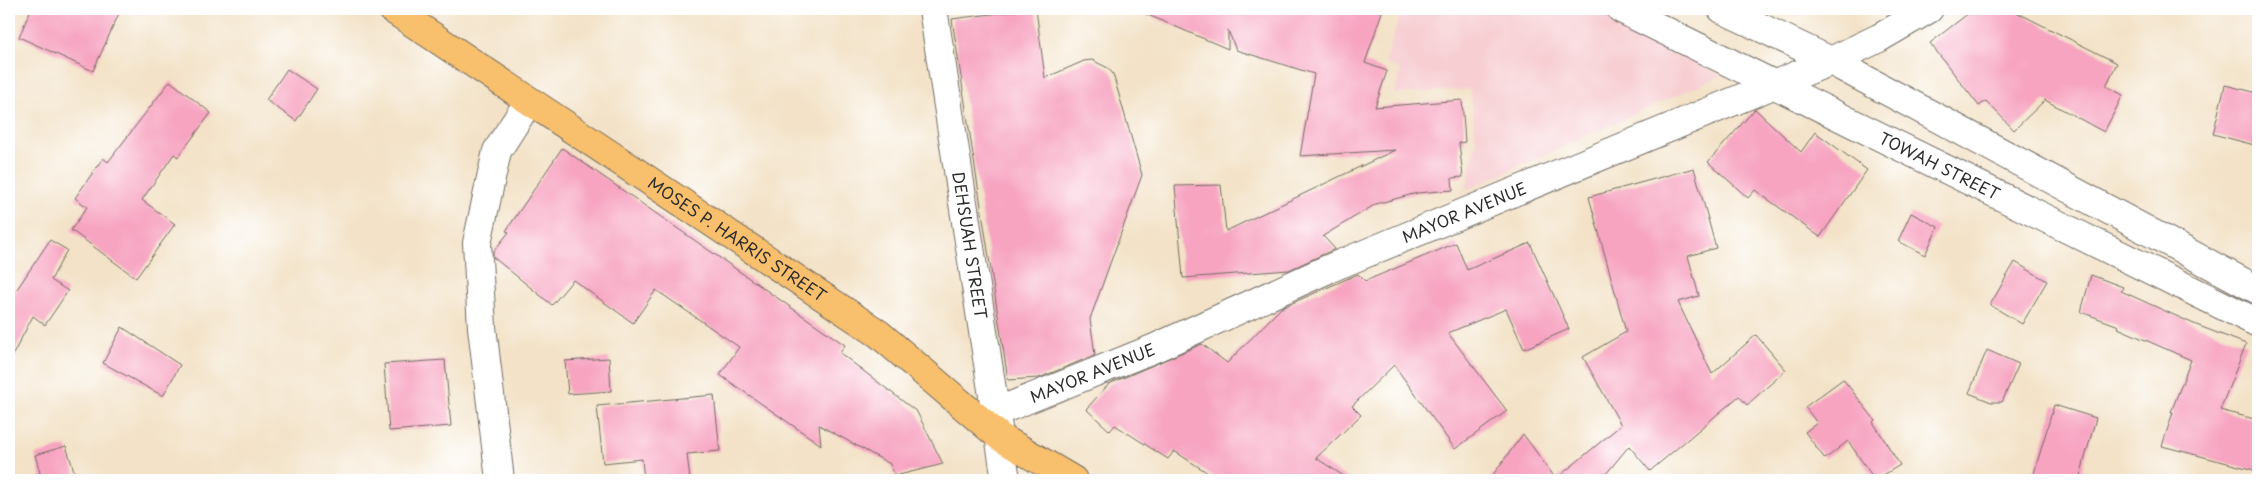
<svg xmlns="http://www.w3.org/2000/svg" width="2267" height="489" font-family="'Playpen Sans',sans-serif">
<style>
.built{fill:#f7cfd3}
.building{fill:#f7a4c1}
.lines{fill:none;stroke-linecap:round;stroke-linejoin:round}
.minor-casing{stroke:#716b62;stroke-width:30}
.tertiary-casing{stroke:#716b62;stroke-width:30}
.trunk-casing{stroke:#716b62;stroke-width:30}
.minor{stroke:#fff;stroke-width:28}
.tertiary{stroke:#fff;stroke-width:28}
.trunk{stroke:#f8bf6c;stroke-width:28}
.labels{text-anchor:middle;stroke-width:4;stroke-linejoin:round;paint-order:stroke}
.street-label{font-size:16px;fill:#2b2b2b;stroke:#fff}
</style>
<rect width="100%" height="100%" fill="#fff"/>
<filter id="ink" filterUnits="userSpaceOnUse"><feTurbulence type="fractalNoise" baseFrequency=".02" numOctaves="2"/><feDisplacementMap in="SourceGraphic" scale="10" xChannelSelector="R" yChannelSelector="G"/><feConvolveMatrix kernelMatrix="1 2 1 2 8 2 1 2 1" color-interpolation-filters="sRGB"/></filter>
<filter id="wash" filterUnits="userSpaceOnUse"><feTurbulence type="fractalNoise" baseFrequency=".0096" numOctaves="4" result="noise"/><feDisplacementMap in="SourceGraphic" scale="20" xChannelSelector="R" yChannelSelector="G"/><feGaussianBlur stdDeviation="1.12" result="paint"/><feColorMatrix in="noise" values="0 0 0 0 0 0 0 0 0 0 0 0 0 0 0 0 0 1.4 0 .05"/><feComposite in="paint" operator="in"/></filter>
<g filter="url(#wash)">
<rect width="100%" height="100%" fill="#f3e2c7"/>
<path class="built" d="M 1402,9 L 1592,9 L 1722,75 L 1466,190 L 1476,141 L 1470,89 L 1394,94 L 1401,70 L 1385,63 Z"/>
<g id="blocks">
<path class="building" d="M 31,9 L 121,9 L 93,71 L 19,37 Z
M 1030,9 L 1036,9 L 1045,78 L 1084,61 L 1092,60 L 1108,68 L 1113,74 L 1142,175 L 1090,319 L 1095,355 L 1039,378 L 1008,380 L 952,19 Z
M 1134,9 L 1383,9 L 1365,63 L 1387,71 L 1375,107 L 1462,100 L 1465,142 L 1459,143 L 1463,177 L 1452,178 L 1453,190 L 1417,193 L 1376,204 L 1323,236 L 1335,249 L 1289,270 L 1183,278 L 1175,186 L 1221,185 L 1226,231 L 1395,150 L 1300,156 L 1314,74 L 1236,50 L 1228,30 L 1228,49 Z
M 1974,9 L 2010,9 L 2117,63 L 2106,86 L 2123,95 L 2104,132 L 2045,100 L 2014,130 L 1986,101 L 1979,106 L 1930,43 Z
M 287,69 L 317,89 L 296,121 L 266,100 Z
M 170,81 L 211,113 L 178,157 L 174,154 L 142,200 L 175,224 L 136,278 L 71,230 L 87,207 L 75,198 L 103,158 L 108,162 Z
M 2225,85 L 2258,93 L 2258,146 L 2213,134 Z
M 1755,109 L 1801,152 L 1815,132 L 1867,170 L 1820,237 L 1755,190 L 1748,198 L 1708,162 Z
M 562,148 L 845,345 L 840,353 L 917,412 L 943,464 L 895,476 L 890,464 L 819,425 L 821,445 L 720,375 L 739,347 L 656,290 L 633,323 L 573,280 L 552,305 L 493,257 L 493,252 L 509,232 L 506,231 Z
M 1694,168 L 1716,248 L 1688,256 L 1699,296 L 1678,302 L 1712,374 L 1756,335 L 1786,370 L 1747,405 L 1739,396 L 1650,471 L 1629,446 L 1601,480 L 1489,480 L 1523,434 L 1556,479 L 1621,425 L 1583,357 L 1626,332 L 1589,197 Z
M 1911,213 L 1938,227 L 1925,255 L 1898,241 Z
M 50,240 L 67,250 L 51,280 L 68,291 L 45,325 L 33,316 L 9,362 L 9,301 Z
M 1456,243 L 1467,270 L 1530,243 L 1569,329 L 1524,349 L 1506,309 L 1448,333 L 1507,411 L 1455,449 L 1394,365 L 1352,406 L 1361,415 L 1316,458 L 1350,480 L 1219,480 L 1174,451 L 1168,459 L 1115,425 L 1110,431 L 1086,409 L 1109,384 L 1202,344 L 1227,363 L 1281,308 L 1358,274 L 1365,281 Z
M 2015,262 L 2047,281 L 2022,324 L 1990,305 Z
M 2091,275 L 2123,287 L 2121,291 L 2194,324 L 2246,344 L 2220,410 L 2258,420 L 2258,471 L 2162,446 L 2173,412 L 2171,412 L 2191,360 L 2118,328 L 2119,326 L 2081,312 Z
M 122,327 L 180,365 L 163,396 L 103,363 Z
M 1987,350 L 2019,364 L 2002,402 L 1991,402 L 1969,393 Z
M 609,358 L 611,391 L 568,394 L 565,361 Z
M 445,360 L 451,426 L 389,431 L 384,364 Z
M 1843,379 L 1875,420 L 1873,422 L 1900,465 L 1875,480 L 1848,441 L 1825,459 L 1805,432 L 1817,423 L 1805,407 Z
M 714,395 L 720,451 L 687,454 L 690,480 L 644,480 L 642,459 L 603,463 L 597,406 Z
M 2054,405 L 2096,418 L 2079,480 L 2032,480 Z
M 66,446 L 77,480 L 42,480 L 35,455 Z"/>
</g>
</g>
<g filter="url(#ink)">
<use href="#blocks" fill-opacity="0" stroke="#716b62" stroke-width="1"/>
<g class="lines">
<g class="minor-casing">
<g id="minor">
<path id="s1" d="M 996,412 L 1155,348 L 1328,269 L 1831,61 L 1879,38 L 1929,9"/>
<path d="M 500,480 L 482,327 L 477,243 L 497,151 L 529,101"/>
</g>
</g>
<g class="tertiary-casing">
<g id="tertiary">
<path id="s2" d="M 933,9 L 1006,480"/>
<path id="s3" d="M 1621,9 L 2258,323"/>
<path d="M 1722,9 L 1831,61 L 2258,290"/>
</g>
</g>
<g class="trunk-casing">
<g id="trunk">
<path id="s4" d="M 392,9 L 879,334 L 1000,437 L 1073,480"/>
</g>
</g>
<use href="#minor" class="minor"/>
<use href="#tertiary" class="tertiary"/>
<use href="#trunk" class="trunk"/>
</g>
</g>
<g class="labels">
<g class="street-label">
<text dy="6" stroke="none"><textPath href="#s3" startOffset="355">TOWAH STREET</textPath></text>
<text dy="6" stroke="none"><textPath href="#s1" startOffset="509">MAYOR AVENUE</textPath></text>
<text dy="6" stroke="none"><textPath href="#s4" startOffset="415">MOSES P. HARRIS STREET</textPath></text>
<text dy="6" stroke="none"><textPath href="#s2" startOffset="239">DEHSUAH STREET</textPath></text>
<text dy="6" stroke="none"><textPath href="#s1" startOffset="104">MAYOR AVENUE</textPath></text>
</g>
</g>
<rect width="2267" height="489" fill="none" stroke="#fff" stroke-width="30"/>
</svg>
